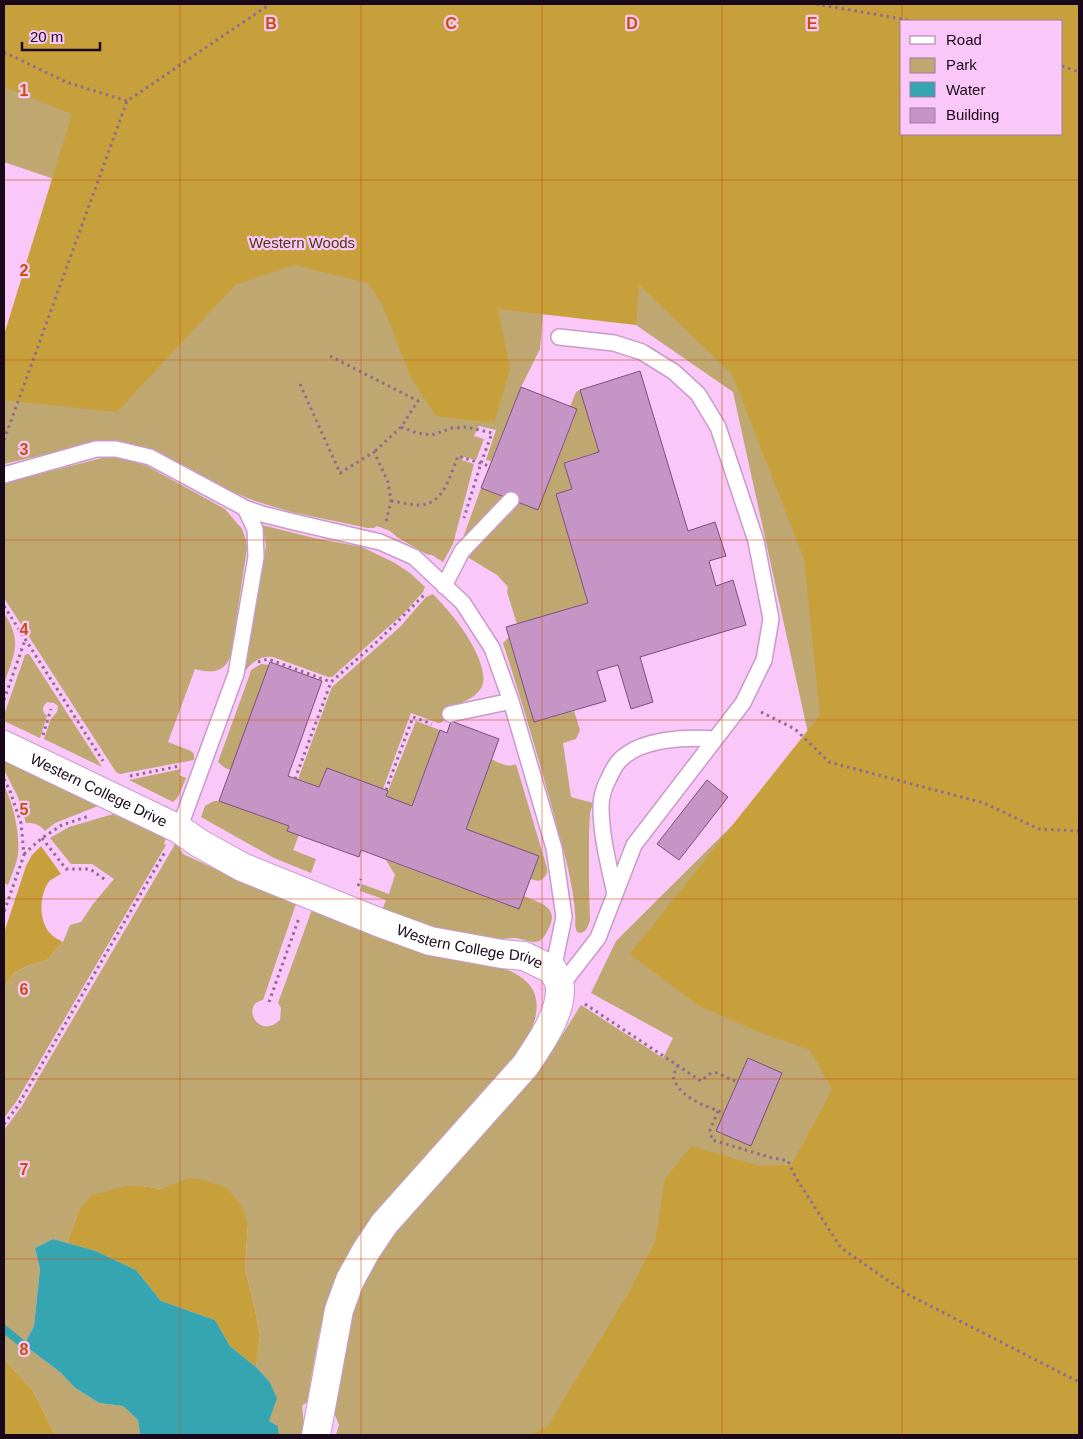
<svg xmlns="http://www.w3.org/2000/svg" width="1083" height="1439" font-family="Arial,sans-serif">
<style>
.green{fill:#bfa772;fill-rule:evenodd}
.forest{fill:#c7a03c;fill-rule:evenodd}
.water{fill:#35a5b2}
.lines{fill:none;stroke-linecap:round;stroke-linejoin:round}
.stream{stroke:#35a5b2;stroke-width:8}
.building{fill:#c596c5;stroke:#7b507b}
.lane-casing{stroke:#ca9aca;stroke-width:18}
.secondary-casing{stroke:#ca9aca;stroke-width:30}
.path{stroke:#8e6c8e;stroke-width:3;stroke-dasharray:2.5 4;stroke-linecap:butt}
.lane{stroke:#fff;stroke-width:15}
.secondary{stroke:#fff;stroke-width:28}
.grid{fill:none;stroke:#c94d0e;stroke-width:1;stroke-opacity:0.55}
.labels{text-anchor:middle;stroke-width:4.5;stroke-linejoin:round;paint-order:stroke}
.park-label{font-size:15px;fill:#4c3c12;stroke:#f9c7f8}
.street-label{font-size:15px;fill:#190819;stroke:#f9c7f8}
.grid-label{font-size:16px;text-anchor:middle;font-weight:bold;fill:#c94d0e;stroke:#f9c7f8;stroke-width:4.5;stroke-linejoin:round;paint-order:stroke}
</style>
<rect width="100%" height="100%" fill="#f9c7f8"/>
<path class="green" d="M 4,4 L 1079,4 L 1079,1435 L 336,1435 L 339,1425 L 333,1410 L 351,1316 L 367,1275 L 393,1232 L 544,1064 L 581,1005 L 663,1058 L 673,1038 L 591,993 L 616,941 L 811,747 L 733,392 L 636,325 L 542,299 L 535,313 L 543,314 L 540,349 L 521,387 L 491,461 L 486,460 L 496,430 L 479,426 L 474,436 L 484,439 L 476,460 L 464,457 L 462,460 L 474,464 L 458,525 L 453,544 L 443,562 L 432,555 L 426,554 L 397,537 L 390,531 L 377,526 L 374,528 L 368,528 L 291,512 L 255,501 L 231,491 L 156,453 L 85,445 L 4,464 L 4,337 L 54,179 L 4,162 ZM 902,21 L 1062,21 L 1062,134 L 902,134 Z
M 580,390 L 599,452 L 565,462 L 572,489 L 556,494 L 588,603 L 517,624 L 507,592 L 508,587 L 497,575 L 469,558 L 471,549 L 475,544 L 513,511 L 516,502 L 538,510 L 577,410 L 570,407 L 576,392 Z
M 117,457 L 145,465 L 225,509 L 242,529 L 246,540 L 247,548 L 231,654 C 225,674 211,673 195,669 L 168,742 L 191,751 L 194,754 L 194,760 L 120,774 L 116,772 L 4,598 L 4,483 L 102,458 Z
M 481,488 L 502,496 L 499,504 L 463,538 Z
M 262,525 L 314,538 L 362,547 L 395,563 L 410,573 L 425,587 L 423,592 L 404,613 L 332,677 L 328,677 L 273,657 C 261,656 253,661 246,670 L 244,666 L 266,546 Z
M 433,594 C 452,614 468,633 479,659 C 483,672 488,684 476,694 C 462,707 449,700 443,722 L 438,723 L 411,713 L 383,789 L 327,768 L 319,787 L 298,779 L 332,687 L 400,627 L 426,597 Z
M 4,613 C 23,642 14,654 4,684 Z
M 509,637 L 534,722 L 574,711 L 580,730 L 576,739 L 563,743 L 571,797 L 593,803 L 590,813 L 589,835 L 589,884 L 590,921 L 586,930 L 581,933 L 577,932 C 574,926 576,920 575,913 C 574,896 570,877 566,860 C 547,787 526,714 503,643 Z
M 27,654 L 29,654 L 102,767 L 44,739 C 46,733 48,727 50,721 C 53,715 58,714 58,706 L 54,703 L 47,702 C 42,707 41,711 47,716 L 40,738 L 4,721 L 4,715 L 25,655 Z
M 261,664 L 269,665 L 231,770 L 225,768 L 218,762 L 250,674 L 251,670 Z
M 416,721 L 440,730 L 412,806 L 386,796 Z
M 491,759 C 500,763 507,768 516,764 L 547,868 C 548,874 545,878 539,881 L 530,879 L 466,829 Z
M 4,761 L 98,806 L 55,823 L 45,831 C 39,824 35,823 26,823 L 18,797 L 4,770 Z
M 181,769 L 179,775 L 186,778 L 178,797 L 173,802 L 129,780 Z
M 4,786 C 13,802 22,840 17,859 C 15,868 11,876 8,885 L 4,883 Z
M 214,801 L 219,801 L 289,826 L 287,831 L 299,835 L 293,850 L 316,859 L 311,873 L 274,858 L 201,817 L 205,806 Z
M 113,814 L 166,838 L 164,844 L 166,845 L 16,1102 L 4,1118 L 4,987 L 14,973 L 27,966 L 47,960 L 63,942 L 70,925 L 81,922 L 93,904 L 114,879 L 92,864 L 71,864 L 50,838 L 69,827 Z
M 175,841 L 183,854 L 239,880 L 297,901 L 263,1000 C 240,1004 258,1041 280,1020 L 281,1008 L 278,1003 L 313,907 L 501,967 C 526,977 542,989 535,1019 C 532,1029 528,1038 522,1047 L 378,1209 C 360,1235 341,1262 331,1293 C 318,1328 314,1365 307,1402 L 302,1406 L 304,1426 L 303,1435 L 279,1435 L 278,1426 L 269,1421 L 269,1381 L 256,1367 L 260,1335 L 254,1305 L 245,1268 L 248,1224 L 170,1186 L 160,1189 L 143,1186 L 79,1210 L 67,1243 L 53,1239 L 35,1248 L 40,1269 L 34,1326 L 24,1345 L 60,1372 L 74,1387 L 99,1403 L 123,1406 L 138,1420 L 140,1435 L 55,1435 L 34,1392 L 4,1359 L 4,1130 L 22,1106 L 174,846 Z
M 386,860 L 519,909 L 524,896 C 534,901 552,904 552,918 C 551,925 545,938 539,941 C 533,944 523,939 516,938 C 507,938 498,940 489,939 C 453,937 416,922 382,910 L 386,900 L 360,891 L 362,884 L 389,894 L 395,875 Z"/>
<path class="forest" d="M 4,4 L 1079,4 L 1079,1435 L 530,1435 L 547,1427 L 626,1297 L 655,1242 L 665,1179 L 691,1146 L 760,1166 L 791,1165 L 832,1090 L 810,1050 L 764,1034 L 699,1006 L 630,954 L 820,715 L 804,559 L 732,374 L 639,285 L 636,325 L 498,309 L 510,369 L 494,423 L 436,416 L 411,378 L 382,304 L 368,283 L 294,265 L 235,285 L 117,412 L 4,400 L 4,335 L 72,114 L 4,87 ZM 902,21 L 1062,21 L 1062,134 L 902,134 Z
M 41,846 L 61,874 C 57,877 50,879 48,883 C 39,897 39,922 50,933 C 53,937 59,940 63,942 L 47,960 L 27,966 L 14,973 L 4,987 L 4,933 L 26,866 L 32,855 Z
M 190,1178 L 205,1180 L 227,1188 L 242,1206 L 248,1224 L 245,1268 L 254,1305 L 260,1335 L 256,1367 L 230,1346 L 215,1320 L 161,1301 L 136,1270 L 96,1251 L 67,1243 L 79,1210 L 92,1195 L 126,1186 L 143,1186 L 160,1189 Z
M 4,1359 L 34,1392 L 55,1435 L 5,1435 L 4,1434 Z"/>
<path class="water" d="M 53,1239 L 96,1251 L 136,1270 L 161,1301 L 215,1320 L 230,1346 L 256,1367 L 269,1381 L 277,1398 L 269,1421 L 278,1426 L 279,1435 L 140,1435 L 138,1420 L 123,1406 L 99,1403 L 74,1387 L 60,1372 L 24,1345 L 34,1326 L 40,1269 L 35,1248 Z"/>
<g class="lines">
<path class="stream" d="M 4,1329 L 24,1345"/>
</g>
<path class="building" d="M 640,371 L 688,531 L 715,522 L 726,556 L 709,561 L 716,586 L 733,580 L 746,625 L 640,657 L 653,702 L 631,709 L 618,665 L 597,671 L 606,701 L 534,722 L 506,627 L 588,603 L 556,494 L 572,489 L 564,463 L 599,452 L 580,390 Z
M 521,387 L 577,409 L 538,510 L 481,488 Z
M 270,662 L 322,681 L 288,776 L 319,787 L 327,768 L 386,790 L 388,791 L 386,796 L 412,806 L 440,730 L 447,733 L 451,721 L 499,739 L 466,829 L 539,856 L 519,909 L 361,850 L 359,857 L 287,831 L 289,826 L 219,801 Z
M 707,780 L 728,797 L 679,860 L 657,844 Z
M 748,1058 L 782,1073 L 751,1146 L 716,1131 Z"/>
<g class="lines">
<g class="lane-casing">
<path id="lane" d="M 559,337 L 614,343 L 642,352 L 674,372 L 698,394 L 718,427 L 756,541 L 771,619 L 764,660 L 743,703 L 634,845 L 598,938 L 560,987
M 4,475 L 96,449 L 116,449 L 150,457 L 245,508 L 262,514 L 294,522 L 380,542 L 414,557 L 463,603 L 492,648 L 511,701 L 554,848 L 564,917 L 553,970
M 444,586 L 462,551 L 511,500
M 450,714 L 511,701
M 179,829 L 236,674 L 256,557 L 255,529 L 245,508
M 615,894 C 609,866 601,836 601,807 C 601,798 604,787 609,778 C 612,772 615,764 621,759 C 643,738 687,737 715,739"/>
</g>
<g class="secondary-casing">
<g id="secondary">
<path id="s1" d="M 4,745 L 179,829 L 199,843 L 242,867 L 378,922 L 430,941 L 502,954 L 524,956 L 553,970 C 555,975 560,982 560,988 C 561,1015 539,1045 525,1066 L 384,1224 L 366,1251 L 350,1280 L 339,1310 L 316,1435"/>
</g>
</g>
<path class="path" d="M 816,4 L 913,21
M 4,52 L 66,82 L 127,101
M 1062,66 L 1079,72
M 330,356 L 418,401 L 401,427 L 374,452
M 300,384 L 340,473 L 374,452 L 388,482 L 391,501 L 386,522
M 401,427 L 417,433 L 432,435 L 452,428 L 467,427 L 492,433 L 481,463 L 464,518
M 4,440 L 127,101 L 270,4
M 391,501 C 400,502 410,505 419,505 C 444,505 450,475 458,456 L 489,466
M 4,606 L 103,761
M 258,662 L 268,659 L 331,682
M 4,700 L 25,640
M 761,712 L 795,729 L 829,762 L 984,803 L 1039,829 L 1079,831
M 43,735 L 51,709
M 130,776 L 180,766
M 4,779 L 10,791 L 21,823 L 24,855 L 4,912
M 295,779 L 331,682 L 379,640 L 425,594
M 386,790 L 413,717 L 432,724
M 42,838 L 66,869 L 90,869 L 107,881
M 24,854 L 42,838 L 62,825 L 89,816
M 358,886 L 361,879
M 269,1002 L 299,918
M 585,1004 L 701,1081 L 711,1073 L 717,1073 L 737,1082
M 678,1065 L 673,1076 C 679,1098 705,1106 724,1113
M 718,1111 L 710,1130 L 712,1140 L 769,1157 L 788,1161 L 796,1178 L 841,1248 L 909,1295 L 1079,1382
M 4,1124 L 17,1107 L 165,852"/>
<use href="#lane" class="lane"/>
<use href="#secondary" class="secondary"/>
</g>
<path class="grid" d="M 180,4 L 180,1435M 361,4 L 361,1435M 542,4 L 542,1435M 722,4 L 722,1435M 902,4 L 902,21M 902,134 L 902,1435M 4,180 L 1079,180M 4,360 L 1079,360M 4,540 L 1079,540M 4,720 L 1079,720M 4,899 L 1079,899M 4,1079 L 1079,1079M 4,1259 L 1079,1259"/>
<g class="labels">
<g class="park-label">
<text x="302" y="248">Western Woods</text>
</g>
<g class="street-label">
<text dy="5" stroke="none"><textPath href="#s1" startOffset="105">Western College Drive</textPath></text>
<text dy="5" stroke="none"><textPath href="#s1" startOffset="510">Western College Drive</textPath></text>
</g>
</g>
<g class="grid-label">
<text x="271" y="29">B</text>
<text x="451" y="29">C</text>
<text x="632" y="29">D</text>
<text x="812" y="29">E</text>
<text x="24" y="96">1</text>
<text x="24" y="276">2</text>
<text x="24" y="455">3</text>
<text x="24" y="635">4</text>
<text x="24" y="815">5</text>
<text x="24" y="995">6</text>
<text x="24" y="1175">7</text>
<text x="24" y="1355">8</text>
</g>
<rect width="1083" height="1439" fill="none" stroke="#190819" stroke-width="10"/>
<rect x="900" y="20" width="162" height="115" fill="#f9c7f8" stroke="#9f7b9f"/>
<rect x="910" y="36" width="25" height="8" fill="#ffffff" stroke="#9f7b9f"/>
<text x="946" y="45" font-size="15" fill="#190819">Road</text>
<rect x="910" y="58" width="25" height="15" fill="#bfa772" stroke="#9f7b9f"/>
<text x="946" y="70" font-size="15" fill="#190819">Park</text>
<rect x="910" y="82" width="25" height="15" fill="#35a5b2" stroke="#9f7b9f"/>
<text x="946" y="95" font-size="15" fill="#190819">Water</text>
<rect x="910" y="108" width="25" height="15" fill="#c596c5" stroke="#9f7b9f"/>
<text x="946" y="120" font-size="15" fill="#190819">Building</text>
<path d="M22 42v8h78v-8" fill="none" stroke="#190819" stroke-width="2.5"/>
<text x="30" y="42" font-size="15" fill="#190819" stroke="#f9c7f8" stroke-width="4" paint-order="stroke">20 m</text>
</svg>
